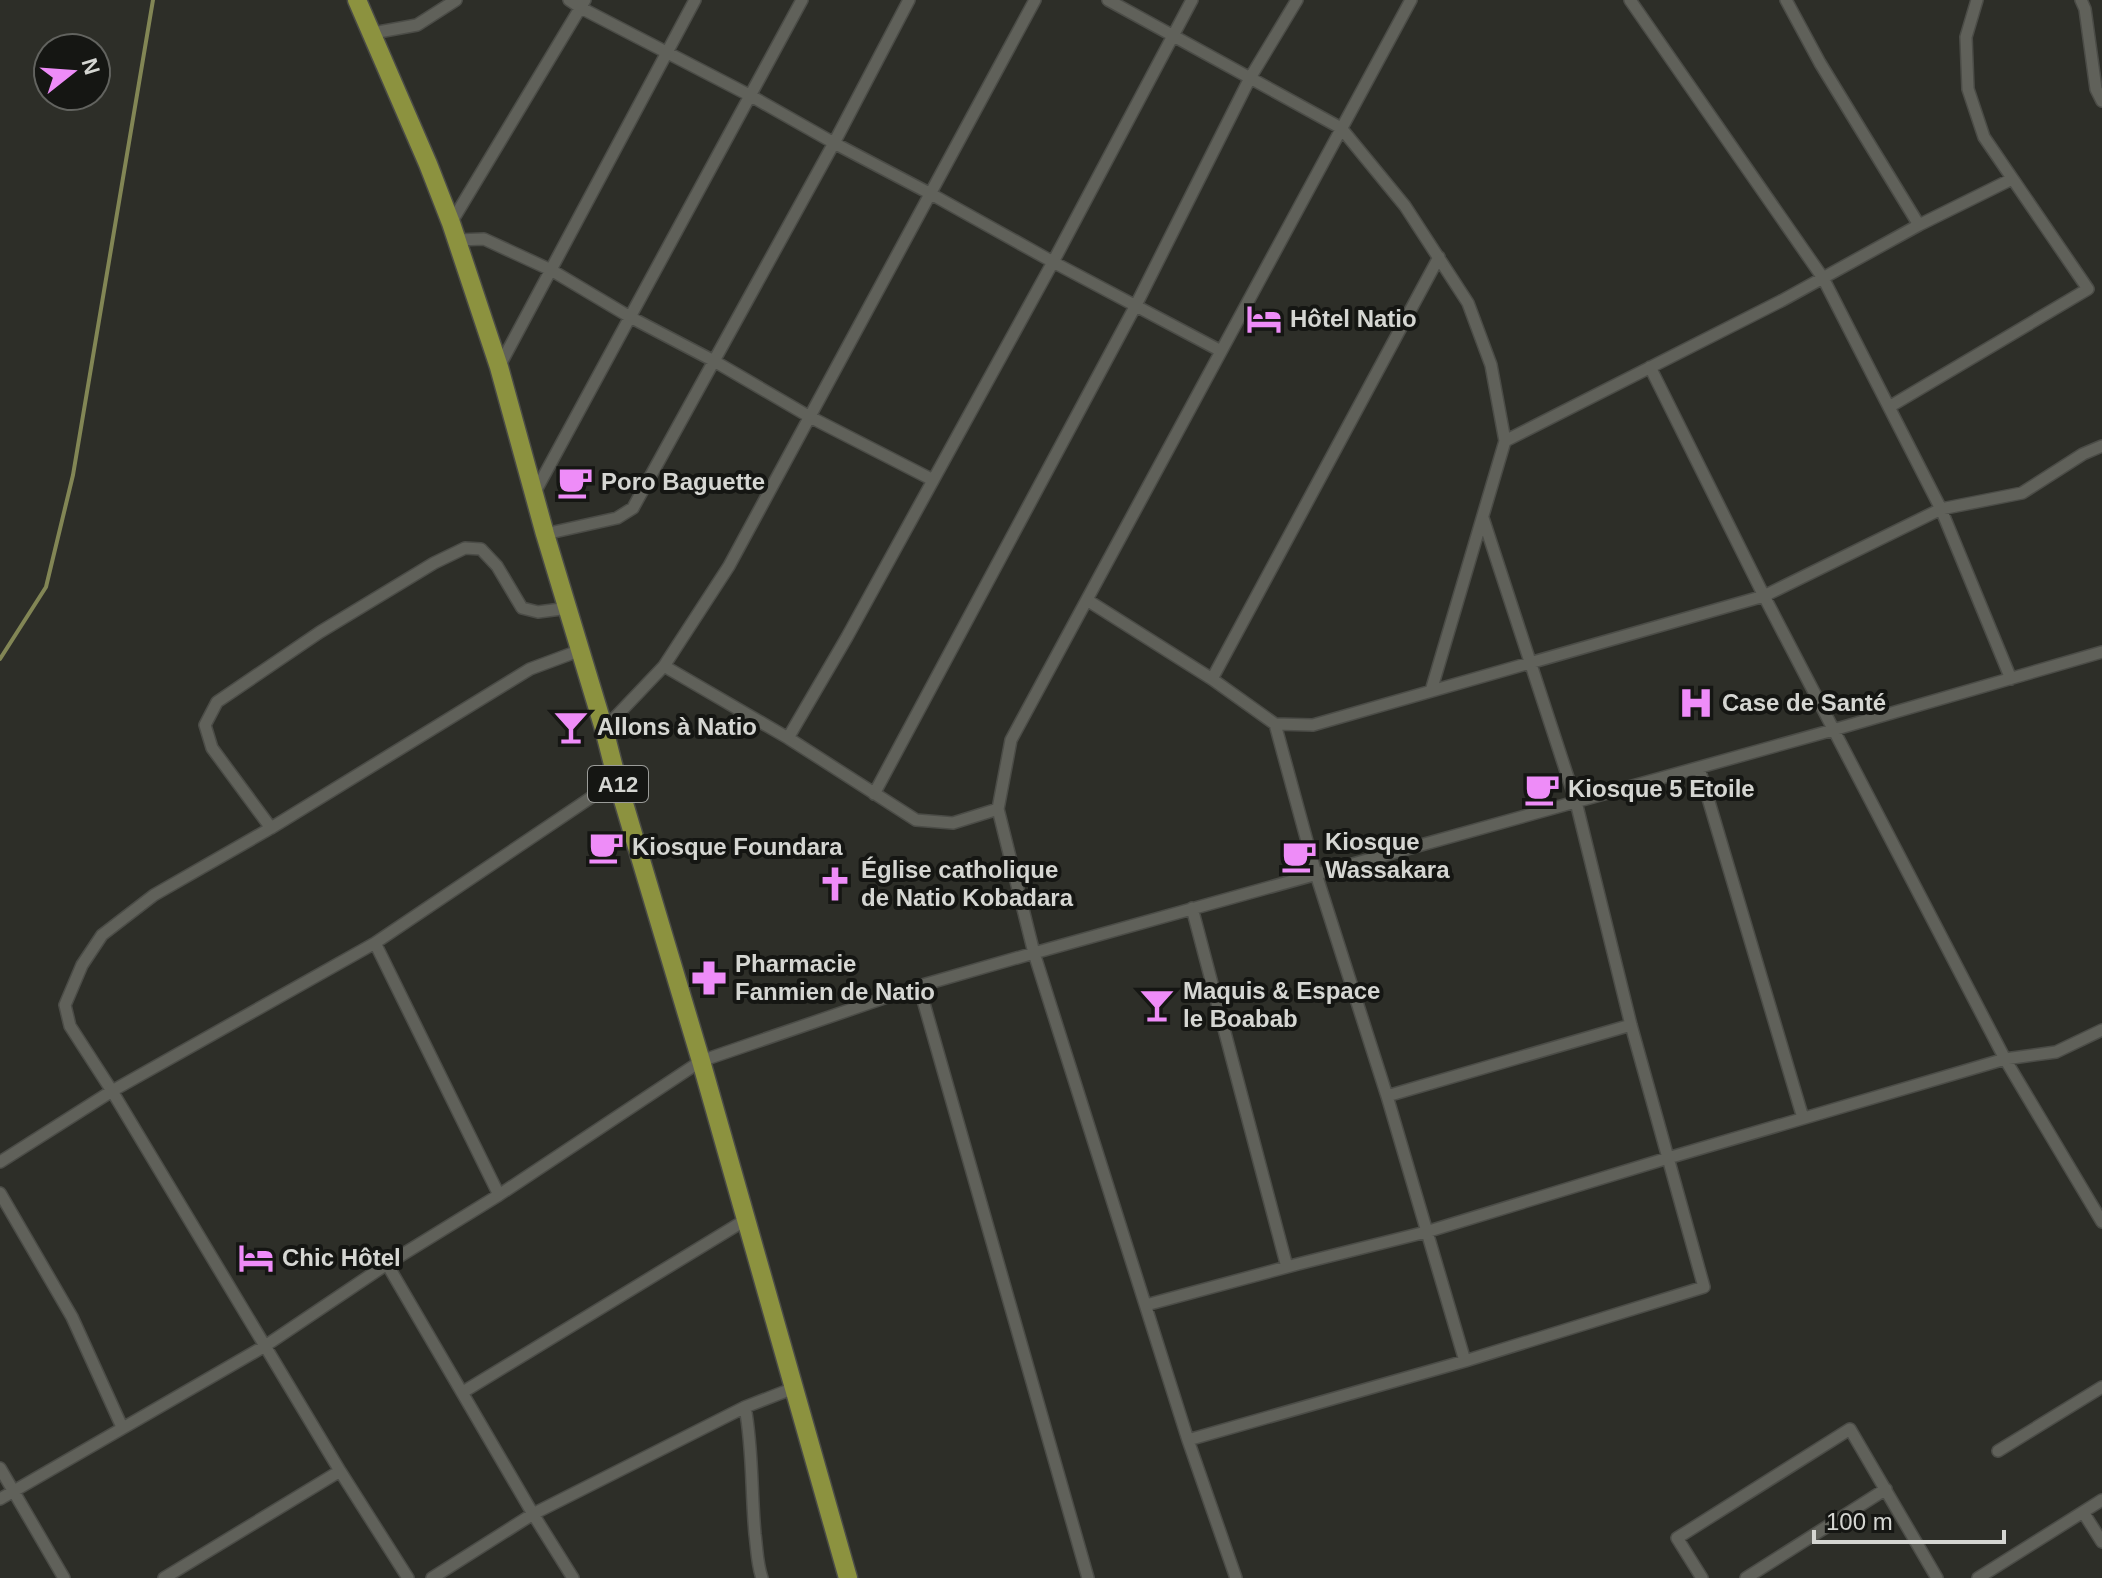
<svg xmlns="http://www.w3.org/2000/svg" width="2102" height="1578" font-family="Helvetica,sans-serif">
<style>
.lines{fill:none;stroke-linecap:round;stroke-linejoin:round}
.stream{stroke:#828655;stroke-width:4}
.minor-casing{stroke:#4b4c47;stroke-width:14}
.primary-casing{stroke:#4b4c47;stroke-width:21}
.minor{stroke:#60615a;stroke-width:11}
.primary{stroke:#8c923f;stroke-width:18}
.labels{text-anchor:middle;stroke-width:8;stroke-linejoin:round;paint-order:stroke}
.shield{fill:#151613;stroke:#9b9c99;stroke-width:2}
.shield-label{font-size:22px;font-weight:bold;fill:#d5d6d2}
.poi-label{font-size:24px;font-weight:bold;fill:#d5d6d2;stroke:#151613;text-anchor:start}
</style>
<rect width="100%" height="100%" fill="#2d2e28"/>
<g class="lines">
<path class="stream" d="M 0,659 L 46,587 L 73,475 L 153,0"/>
<g class="minor-casing">
<path id="minor" d="M 569,0 L 581,8 L 751,96 L 834,143 L 931,194 L 1053,262 L 1221,351
M 1108,0 L 1341,128 L 1405,206 L 1468,303 L 1491,365 L 1505,441 L 1431,691
M 1630,0 L 1823,278 L 1941,509 L 2011,679
M 1786,0 L 1820,63 L 1919,225
M 2081,0 L 2085,9 L 2096,89 L 2102,101
M 373,33 L 417,25 L 456,0
M 451,223 L 585,0
M 457,240 L 484,239 L 551,270 L 630,317 L 714,361 L 810,417 L 933,480
M 499,367 L 695,0
M 1650,367 L 1764,596 L 2005,1059 L 2102,1222
M 1889,407 L 2088,289 L 1984,137 L 1968,89 L 1966,37 L 1977,0
M 1505,441 L 1781,301 L 1919,225 L 2012,179
M 534,494 L 802,0
M 545,534 L 617,518 L 633,508 L 834,143 L 909,0
M 1087,600 L 1212,679 L 1275,724 L 1313,725 L 1764,596 L 1941,509 L 2022,493 L 2083,454 L 2102,446
M 664,666 L 788,738 L 916,820 L 953,823 L 998,809
M 1212,679 L 1439,257
M 1275,724 L 1316,874 L 1387,1096 L 1465,1361
M 604,729 L 664,666 L 729,566 L 1035,0
M 788,738 L 847,637 L 1053,262 L 1192,0
M 1699,768 L 1803,1118
M 874,794 L 1136,305 L 1250,78 L 1297,0
M 271,828 L 212,748 L 205,725 L 217,702 L 320,632 L 434,563 L 465,548 L 481,549 L 497,566 L 522,608 L 538,612 L 569,608
M 1192,908 L 1287,1267
M 375,943 L 499,1195
M 919,986 L 1088,1578
M 1387,1096 L 1631,1025
M 0,1162 L 112,1091 L 375,943 L 617,780
M 0,1193 L 72,1317 L 122,1427
M 387,1264 L 533,1514 L 573,1578
M 1146,1305 L 1298,1264 L 1426,1232 L 1668,1158 L 2005,1059 L 2056,1052 L 2102,1030
M 463,1392 L 747,1219
M 745,1407 C 753,1449 751,1491 755,1534 C 757,1549 757,1564 762,1578
M 1188,1440 L 1465,1361 L 1704,1287 L 1631,1025 L 1576,802 L 1483,518
M 1998,1451 L 2102,1387
M 0,1468 L 64,1578
M 0,1499 L 265,1346 L 387,1264 L 499,1195 L 701,1061 L 919,986 L 1034,953 L 1833,730 L 2102,652
M 2083,1512 L 2102,1542
M 164,1578 L 340,1471
M 408,1578 L 340,1471 L 112,1091 L 70,1026 L 65,1005 L 82,965 L 102,935 L 154,895 L 271,828 L 530,669 L 581,650
M 432,1578 L 533,1514 L 745,1407 L 794,1388
M 1236,1578 L 1188,1440 L 1034,953 L 998,809 L 1011,740 L 1411,0
M 1702,1578 L 1677,1538 L 1850,1429 L 1937,1578
M 1746,1578 L 1886,1489
M 1978,1578 L 2102,1500"/>
</g>
<g class="primary-casing">
<path id="primary" d="M 357,0 L 428,164 L 451,223 L 499,367 L 545,534 L 604,729 L 617,780 L 701,1061 L 848,1578"/>
</g>
<use href="#minor" class="minor"/>
<use href="#primary" class="primary"/>
</g>
<defs>
<g id="hotel-bare" transform="scale(2.76)"><path d="M-6-4.5h1.5V1H6V5H4.5V3h-9V5H-6ZM-4 0a1.8 1.8 0 1 1 3.6 0ZM.5 0V-2.5h3Q6-2.5 6 0Z" fill="#ee8cf8" stroke="#151613" stroke-width="2.5" paint-order="stroke"/></g>
<g id="cafe-bare" transform="scale(2.76)"><path d="M-5.5-4.5H6V0H3Q3 3.5 0 3.5H-2.5Q-5.5 3.5-5.5 0ZM3-3.2v2h1.7v-2ZM-6 4.5H4V6H-6Z" fill="#ee8cf8" stroke="#151613" stroke-width="2.5" paint-order="stroke"/></g>
<g id="hospital-bare" transform="scale(2.76)"><path d="M-5-5h3v3.5h4V-5h3V5h-3V1.5h-4V5h-3Z" fill="#ee8cf8" stroke="#151613" stroke-width="2.5" paint-order="stroke"/></g>
<g id="bar-bare" transform="scale(2.76)"><path d="M-6-5H6L.8 .8V4.5H3.5V6h-7V4.5H-.8V.8Z" fill="#ee8cf8" stroke="#151613" stroke-width="2.5" paint-order="stroke"/></g>
<g id="church-bare" transform="scale(2.76)"><path d="M-1.2-6h2.4v3.5h3.3v2.4h-3.3V6h-2.4V-.1h-3.3v-2.4h3.3Z" fill="#ee8cf8" stroke="#151613" stroke-width="2.5" paint-order="stroke"/></g>
<g id="pharmacy-bare" transform="scale(2.76)"><path d="M-2-6h4v4h4v4h-4v4h-4v-4h-4v-4h4Z" fill="#ee8cf8" stroke="#151613" stroke-width="2.5" paint-order="stroke"/></g>
</defs>
<g fill-rule="evenodd">
<use href="#hotel-bare" x="1264" y="319"/>
<use href="#cafe-bare" x="575" y="482"/>
<use href="#hospital-bare" x="1696" y="703"/>
<use href="#bar-bare" x="571" y="727"/>
<use href="#cafe-bare" x="1542" y="789"/>
<use href="#cafe-bare" x="606" y="847"/>
<use href="#cafe-bare" x="1299" y="856"/>
<use href="#church-bare" x="835" y="884"/>
<use href="#pharmacy-bare" x="709" y="978"/>
<use href="#bar-bare" x="1157" y="1005"/>
<use href="#hotel-bare" x="256" y="1258"/>
</g>
<g class="labels">
<rect class="shield" x="588" y="766" width="60" height="36" rx="6"/>
<g class="shield-label">
<text x="618" y="792">A12</text>
</g>
<g class="poi-label">
<text x="1290" y="327">Hôtel Natio</text>
<text x="601" y="490">Poro Baguette</text>
<text x="1722" y="711">Case de Santé</text>
<text x="597" y="735">Allons à Natio</text>
<text x="1568" y="797">Kiosque 5 Etoile</text>
<text x="1325" y="850">Kiosque<tspan x="1325" dy="28">Wassakara</tspan></text>
<text x="632" y="855">Kiosque Foundara</text>
<text x="861" y="878">Église catholique<tspan x="861" dy="28">de Natio Kobadara</tspan></text>
<text x="735" y="972">Pharmacie<tspan x="735" dy="28">Fanmien de Natio</tspan></text>
<text x="1183" y="999">Maquis &amp; Espace<tspan x="1183" dy="28">le Boabab</tspan></text>
<text x="282" y="1266">Chic Hôtel</text>
</g>
</g>
<g transform="translate(72 72) rotate(73)"><circle r="38" fill="#151613" stroke="#62635f" stroke-width="2"/>
<path d="M0-6L14 30L0 20L-14 30Z" fill="#ee8cf8"/>
<text y="-12" font-size="22" font-weight="bold" text-anchor="middle" fill="#d5d6d2">N</text>
</g>
<path d="M1814 1530v12h190v-12" fill="none" stroke="#d5d6d2" stroke-width="4"/>
<text x="1826" y="1530" font-size="24" fill="#d5d6d2" stroke="#151613" stroke-width="6" paint-order="stroke">100 m</text>
</svg>
